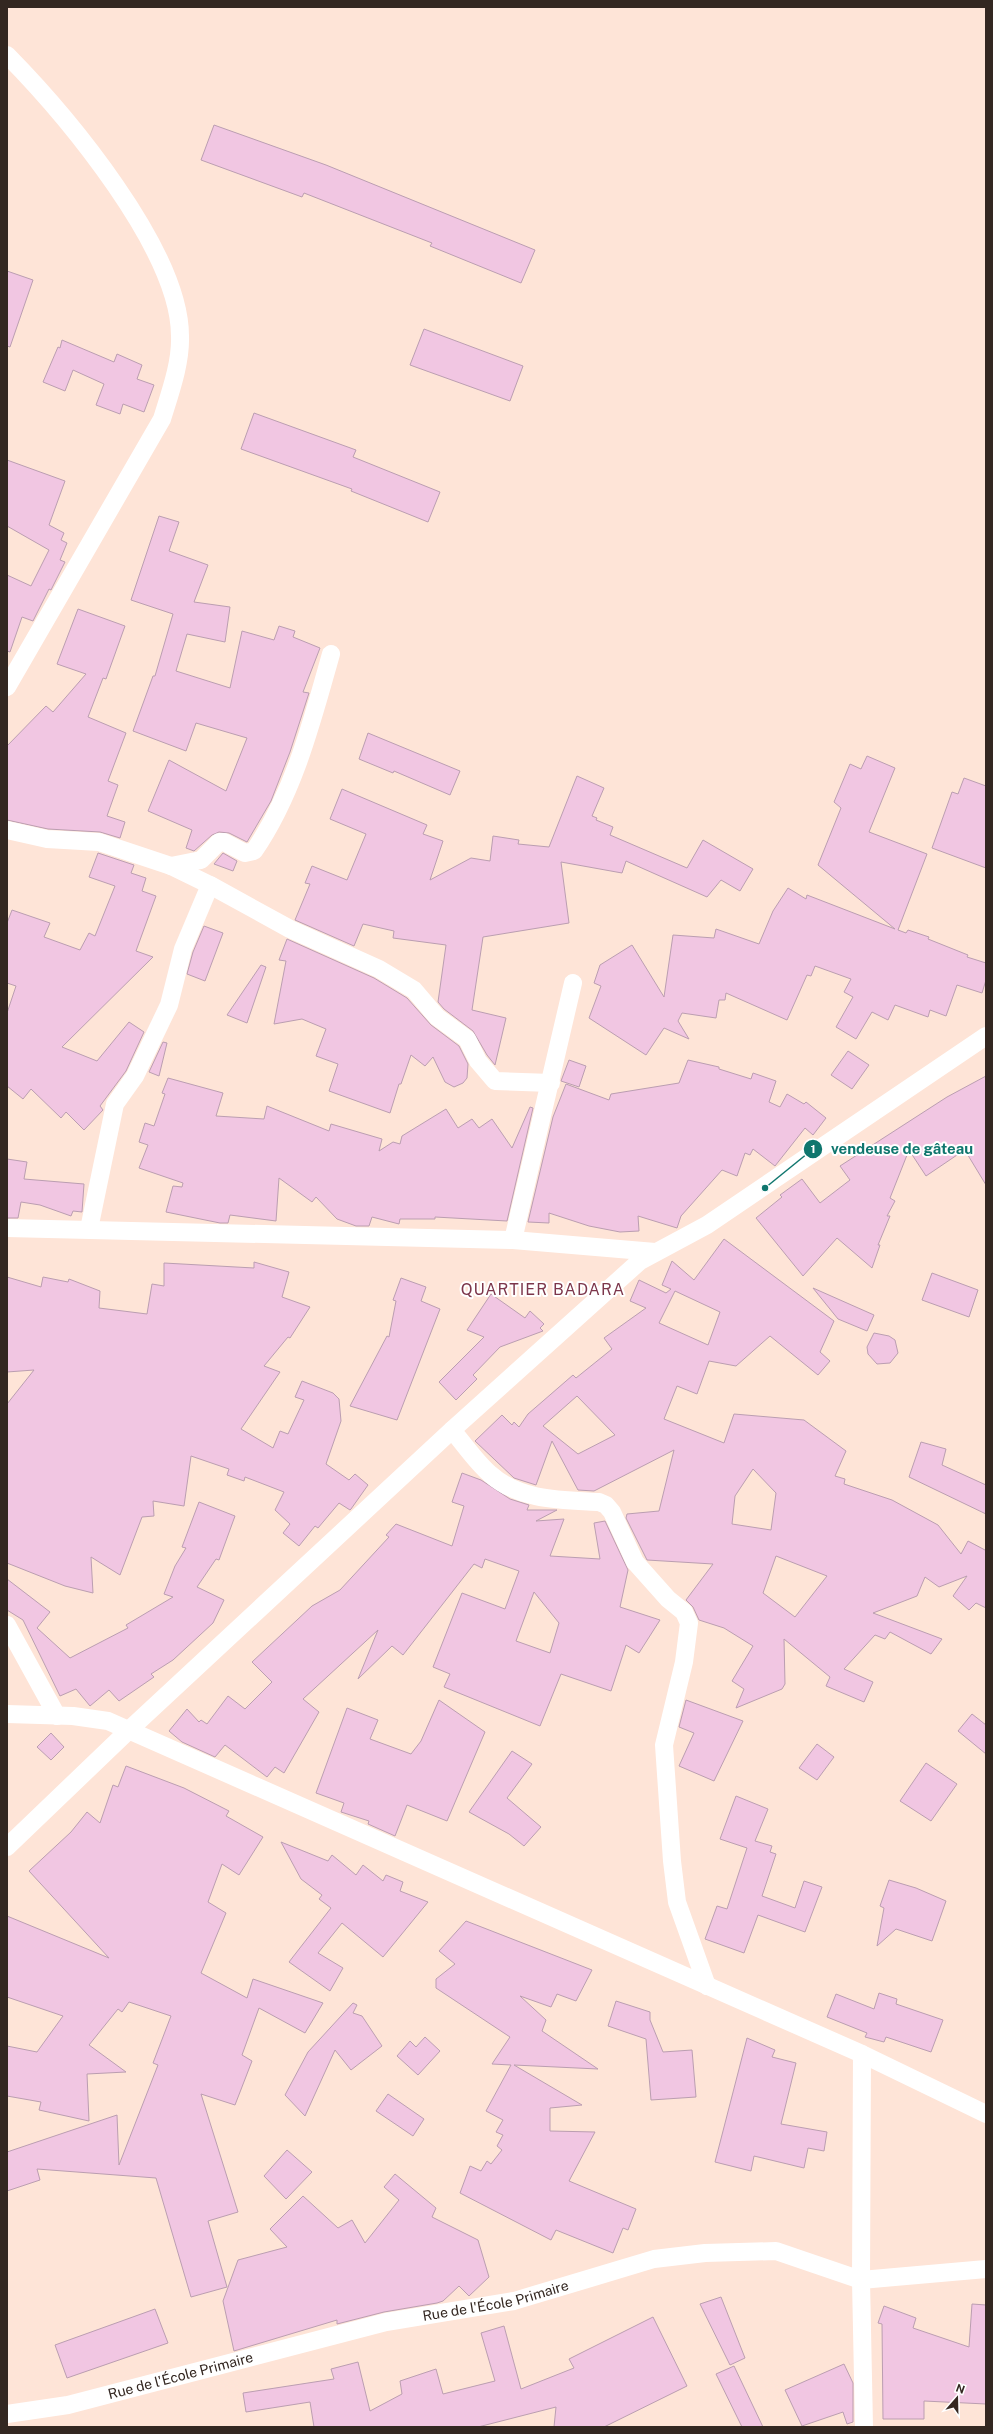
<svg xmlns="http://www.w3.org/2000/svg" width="993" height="2434" font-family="'Public Sans',sans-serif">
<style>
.building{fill:#f1c6e2;stroke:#bb9eb1;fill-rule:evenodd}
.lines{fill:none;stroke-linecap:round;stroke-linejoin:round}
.street{stroke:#fff;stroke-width:18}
.labels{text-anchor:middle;stroke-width:4;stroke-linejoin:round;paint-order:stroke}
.street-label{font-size:14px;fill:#332721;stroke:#fff}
.quarter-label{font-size:16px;letter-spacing:1px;fill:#7c364b;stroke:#fff}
.leader{fill:none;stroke:#0f766e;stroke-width:1.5}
.callout-dot{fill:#0f766e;stroke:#fff;stroke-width:1.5}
.mark-label{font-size:12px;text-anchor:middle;font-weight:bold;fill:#fff}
.callout-label{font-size:15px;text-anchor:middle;font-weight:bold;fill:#0f766e;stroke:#fff;stroke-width:4;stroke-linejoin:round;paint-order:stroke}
</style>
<rect width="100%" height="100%" fill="#fee4d7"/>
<path class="building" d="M 214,125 L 326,165 L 535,250 L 521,283 L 430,246 L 432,243 L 304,193 L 302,197 L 201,160 Z
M 7,271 L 33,280 L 10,347 L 7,346 Z
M 424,329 L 523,366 L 510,401 L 410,365 Z
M 62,340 L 114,362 L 117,354 L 142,365 L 137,379 L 154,385 L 144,412 L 123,404 L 120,414 L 96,405 L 104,384 L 73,370 L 65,391 L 43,382 L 58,347 L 60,348 Z
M 254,413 L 356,450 L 353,457 L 440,492 L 428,522 L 351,491 L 352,489 L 241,449 Z
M 7,460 L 65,481 L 49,525 L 64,533 L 61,540 L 67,543 L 60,560 L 65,562 L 51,590 L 49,589 L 33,621 L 22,617 L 10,652 L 7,651 L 7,575 L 31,586 L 49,550 L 7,526 Z
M 159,516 L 179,522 L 169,551 L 208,565 L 194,602 L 230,607 L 225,642 L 187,634 L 176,671 L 230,688 L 242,631 L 274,640 L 279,626 L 295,631 L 293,637 L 320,648 L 303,692 L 309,693 L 290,752 L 271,801 L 247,842 L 229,833 L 219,832 L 212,835 L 194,851 L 186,848 L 192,830 L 148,811 L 169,760 L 226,791 L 247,738 L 196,723 L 186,751 L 133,731 L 153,676 L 155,676 L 173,614 L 131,600 Z
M 78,609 L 125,626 L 106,679 L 103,678 L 88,717 L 126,733 L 108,781 L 118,785 L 107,816 L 125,822 L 120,838 L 100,832 L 48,829 L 7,820 L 7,746 L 46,706 L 53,712 L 86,674 L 57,664 Z
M 368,733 L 460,771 L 450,795 L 394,771 L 393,773 L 359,759 Z
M 867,756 L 895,768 L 869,832 L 927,854 L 898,930 L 906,933 L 908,930 L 929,937 L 928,939 L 968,955 L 967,957 L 986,963 L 986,980 L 982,993 L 957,985 L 946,1016 L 930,1010 L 928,1017 L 895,1005 L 888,1020 L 872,1012 L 856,1039 L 836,1027 L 853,997 L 844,992 L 851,979 L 815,966 L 811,976 L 807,975 L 787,1020 L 726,993 L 725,1000 L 719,1000 L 716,1018 L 682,1013 L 678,1021 L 689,1039 L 664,1028 L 646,1055 L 589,1018 L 601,986 L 594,983 L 600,965 L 632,945 L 664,997 L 673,935 L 714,938 L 716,929 L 759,944 L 773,911 L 788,888 L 806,899 L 807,895 L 895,929 L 818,865 L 841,808 L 834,802 L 850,764 L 861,769 Z
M 577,776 L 604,788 L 592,816 L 597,818 L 596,820 L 613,827 L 610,835 L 687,868 L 703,840 L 753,869 L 740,891 L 721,880 L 707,897 L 626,861 L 622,873 L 561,862 L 569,923 L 483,937 L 472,1010 L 506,1018 L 495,1065 L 487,1055 L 473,1031 L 444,1009 L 438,1002 L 446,945 L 393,938 L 394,931 L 363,924 L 354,946 L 295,920 L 310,884 L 305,883 L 312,866 L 347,880 L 366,834 L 330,819 L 342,789 L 427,825 L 423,834 L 443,841 L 430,880 L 471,858 L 490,861 L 493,836 L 519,840 L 518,844 L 549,847 Z
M 964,778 L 986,786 L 986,868 L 932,848 L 952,792 L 958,794 Z
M 98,853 L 134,865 L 131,873 L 146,878 L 142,891 L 156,896 L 136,951 L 153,957 L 62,1047 L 97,1061 L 129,1022 L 144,1032 L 126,1071 L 100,1106 L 103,1110 L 84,1130 L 66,1112 L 61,1118 L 31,1089 L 23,1099 L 7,1086 L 7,1013 L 16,986 L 7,983 L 7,923 L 12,910 L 50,923 L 44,937 L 80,950 L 89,933 L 95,936 L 115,886 L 89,877 Z
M 223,853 L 237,861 L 233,871 L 214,864 Z
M 204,926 L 223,933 L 205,981 L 187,974 L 193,952 Z
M 287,939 L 374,978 L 407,998 L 431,1025 L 459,1046 L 468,1064 L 467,1078 L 463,1083 L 454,1087 L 445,1082 L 433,1057 L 425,1066 L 411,1055 L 401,1084 L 399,1084 L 390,1113 L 329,1091 L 338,1064 L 316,1056 L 326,1029 L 302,1019 L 274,1024 L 286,961 L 279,960 Z
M 261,965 L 266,967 L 247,1023 L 227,1015 Z
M 163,1042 L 167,1043 L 159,1076 L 149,1072 Z
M 848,1051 L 869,1065 L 852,1089 L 831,1075 Z
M 569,1060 L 586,1066 L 579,1087 L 561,1081 Z
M 688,1060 L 719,1067 L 719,1069 L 751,1079 L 753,1073 L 776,1081 L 769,1102 L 780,1107 L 787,1094 L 804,1104 L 806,1102 L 826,1118 L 813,1135 L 805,1128 L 775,1166 L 753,1149 L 750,1155 L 745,1153 L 737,1176 L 722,1170 L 681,1216 L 677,1228 L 638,1216 L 639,1231 L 620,1232 L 589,1226 L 549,1213 L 549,1223 L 528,1222 L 553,1117 L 566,1084 L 609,1100 L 611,1094 L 679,1083 Z
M 986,1076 L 986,1185 L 966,1152 L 961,1155 L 960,1153 L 926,1176 L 909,1150 L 890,1198 L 895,1201 L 887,1216 L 890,1216 L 878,1245 L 880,1245 L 872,1268 L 837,1238 L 803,1276 L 756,1218 L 782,1197 L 780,1195 L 802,1179 L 820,1203 L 850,1180 L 840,1166 L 947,1097 Z
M 168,1078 L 223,1093 L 216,1116 L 264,1119 L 267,1106 L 329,1131 L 331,1124 L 382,1139 L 379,1151 L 393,1142 L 400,1144 L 402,1136 L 446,1109 L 458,1128 L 472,1119 L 479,1128 L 492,1119 L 512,1148 L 530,1107 L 533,1108 L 507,1221 L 435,1217 L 435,1219 L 400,1219 L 399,1224 L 372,1217 L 369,1226 L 356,1226 L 337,1219 L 316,1197 L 312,1202 L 279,1178 L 276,1221 L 230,1215 L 228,1223 L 220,1223 L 166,1212 L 173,1186 L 182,1187 L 183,1183 L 139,1168 L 148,1145 L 139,1142 L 145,1123 L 154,1126 L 165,1094 L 162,1093 Z
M 7,1159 L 27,1162 L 24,1179 L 84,1184 L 82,1212 L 73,1211 L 71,1216 L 40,1205 L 21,1202 L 18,1218 L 7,1218 Z
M 724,1239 L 834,1321 L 820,1352 L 830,1361 L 818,1375 L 770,1336 L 736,1366 L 709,1361 L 697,1394 L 677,1386 L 664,1419 L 724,1443 L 734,1414 L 804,1420 L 846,1451 L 835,1476 L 845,1479 L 844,1484 L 892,1500 L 938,1525 L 961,1554 L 968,1541 L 985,1550 L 986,1549 L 986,1608 L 976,1603 L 969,1610 L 953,1596 L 967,1576 L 939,1587 L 925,1577 L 917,1596 L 873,1613 L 942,1639 L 931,1654 L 890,1632 L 885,1639 L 875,1635 L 844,1669 L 873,1682 L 864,1702 L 826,1686 L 830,1677 L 784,1639 L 785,1684 L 782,1689 L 736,1708 L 744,1689 L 732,1681 L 753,1646 L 724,1628 L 699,1620 L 693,1607 L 686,1600 L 713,1564 L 647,1560 L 626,1518 L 627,1514 L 659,1511 L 674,1450 L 594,1491 L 578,1490 L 552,1441 L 536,1485 L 514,1478 L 475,1441 L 502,1415 L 512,1425 L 514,1422 L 519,1427 L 528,1414 L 573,1375 L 576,1378 L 612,1349 L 604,1338 L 646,1308 L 630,1301 L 639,1280 L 666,1293 L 671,1289 L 662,1285 L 672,1261 L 694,1280 ZM 675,1291 L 720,1312 L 708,1345 L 659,1323 ZM 577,1396 L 615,1435 L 578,1454 L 543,1426 ZM 753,1469 L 776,1493 L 771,1530 L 732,1524 L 735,1496 ZM 776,1556 L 827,1576 L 795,1617 L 763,1593 Z
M 254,1262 L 289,1272 L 282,1297 L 310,1307 L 290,1338 L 288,1337 L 264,1366 L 280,1372 L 241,1429 L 273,1448 L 280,1431 L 288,1434 L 304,1400 L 295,1397 L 302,1381 L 333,1393 L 339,1399 L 341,1421 L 326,1464 L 349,1480 L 355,1474 L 368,1485 L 351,1509 L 350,1510 L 339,1503 L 318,1528 L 315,1526 L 299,1546 L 283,1533 L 290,1524 L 275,1510 L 284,1492 L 245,1477 L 244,1481 L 227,1475 L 229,1469 L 191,1456 L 184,1506 L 153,1501 L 154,1516 L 142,1517 L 120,1575 L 91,1557 L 93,1593 L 65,1586 L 7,1563 L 7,1404 L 34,1370 L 7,1372 L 7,1277 L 41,1287 L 43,1277 L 68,1282 L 69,1279 L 100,1291 L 99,1308 L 147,1314 L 152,1284 L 164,1286 L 164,1263 L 254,1268 Z
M 932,1273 L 978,1290 L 969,1317 L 922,1300 Z
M 401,1278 L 426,1287 L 421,1301 L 440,1309 L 397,1420 L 350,1406 L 387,1336 L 389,1337 L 396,1301 L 393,1300 Z
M 813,1288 L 874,1315 L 867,1331 L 838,1319 Z
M 491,1294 L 525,1318 L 530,1311 L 544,1324 L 540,1328 L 543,1331 L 500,1347 L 473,1375 L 477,1379 L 456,1400 L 439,1382 L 484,1337 L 467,1330 Z
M 874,1333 L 889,1336 L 895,1340 L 898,1353 L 890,1363 L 877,1364 L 868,1354 L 867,1347 Z
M 921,1442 L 946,1449 L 942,1465 L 986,1485 L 986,1514 L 909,1477 Z
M 462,1473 L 481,1480 L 510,1499 L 529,1505 L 527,1510 L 557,1510 L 536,1521 L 564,1519 L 550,1556 L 600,1559 L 594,1523 L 605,1521 L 628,1570 L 620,1607 L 660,1620 L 639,1653 L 626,1645 L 611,1691 L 561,1674 L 540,1726 L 444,1687 L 450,1674 L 433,1667 L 462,1593 L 505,1609 L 519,1571 L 485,1559 L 482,1568 L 474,1564 L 403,1655 L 392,1646 L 358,1679 L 378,1630 L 303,1699 L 319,1712 L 284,1773 L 275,1767 L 267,1777 L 225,1745 L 215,1757 L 182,1742 L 169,1731 L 187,1709 L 199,1722 L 201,1720 L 207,1724 L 228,1696 L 245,1709 L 272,1682 L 252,1662 L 312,1606 L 340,1590 L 389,1537 L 386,1535 L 396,1524 L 452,1546 L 464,1506 L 452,1502 ZM 534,1592 L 559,1623 L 550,1653 L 516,1641 Z
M 199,1502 L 235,1516 L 219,1560 L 216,1559 L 197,1587 L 224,1600 L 213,1623 L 173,1660 L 151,1674 L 154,1677 L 119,1701 L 109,1690 L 90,1706 L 76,1689 L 60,1696 L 23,1620 L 7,1610 L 7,1579 L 50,1612 L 37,1628 L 70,1658 L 128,1628 L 126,1625 L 173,1597 L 164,1594 L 175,1566 L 186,1548 L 182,1547 Z
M 439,1700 L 485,1732 L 447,1821 L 407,1805 L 395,1836 L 368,1824 L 369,1821 L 341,1812 L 344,1803 L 316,1793 L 347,1708 L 378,1720 L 370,1739 L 411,1754 L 421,1741 Z
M 686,1700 L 743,1721 L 714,1781 L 679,1766 L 694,1733 L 679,1727 Z
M 972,1714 L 986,1725 L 986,1754 L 958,1731 Z
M 51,1733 L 64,1747 L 51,1760 L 37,1747 Z
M 817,1744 L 834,1757 L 817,1780 L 799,1768 Z
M 512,1751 L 532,1764 L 507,1798 L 541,1827 L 524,1846 L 509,1834 L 469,1812 Z
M 926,1763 L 957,1784 L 931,1821 L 900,1801 Z
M 126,1766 L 184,1788 L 229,1811 L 226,1816 L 263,1837 L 239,1875 L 222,1864 L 208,1902 L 226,1913 L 201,1973 L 247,1998 L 253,1979 L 323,2003 L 305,2033 L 259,2008 L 242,2055 L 252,2061 L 235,2105 L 201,2094 L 238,2212 L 208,2221 L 227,2287 L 191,2297 L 156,2178 L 37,2169 L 40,2180 L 7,2191 L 7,2152 L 117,2115 L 119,2165 L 158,2065 L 153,2063 L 171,2016 L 129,2002 L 122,2012 L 118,2009 L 89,2045 L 126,2072 L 87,2074 L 89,2121 L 39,2110 L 41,2102 L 7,2096 L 7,2046 L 37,2052 L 63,2016 L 7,1997 L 7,1916 L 109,1958 L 29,1871 L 71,1832 L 87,1812 L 100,1823 L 113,1785 L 118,1787 Z
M 736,1796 L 768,1809 L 755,1841 L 772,1846 L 770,1852 L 776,1854 L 762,1896 L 795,1908 L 804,1881 L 822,1887 L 805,1932 L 758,1915 L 744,1953 L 705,1939 L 717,1906 L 727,1909 L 747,1848 L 720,1839 Z
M 281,1842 L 328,1861 L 332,1855 L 356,1875 L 363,1865 L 383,1881 L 386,1875 L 403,1882 L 400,1891 L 428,1902 L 383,1957 L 342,1923 L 318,1953 L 343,1968 L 330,1991 L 289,1962 L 331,1908 L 319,1899 L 322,1895 L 301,1879 Z
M 889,1880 L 916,1888 L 946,1901 L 932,1941 L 896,1929 L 877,1946 L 884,1908 L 880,1906 Z
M 466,1921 L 592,1970 L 576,2001 L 557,1994 L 551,2007 L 520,1996 L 546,2020 L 542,2031 L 598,2069 L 514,2065 L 582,2105 L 550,2108 L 550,2131 L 595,2132 L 569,2181 L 636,2209 L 628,2230 L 623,2228 L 613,2253 L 556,2230 L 551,2240 L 460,2193 L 470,2166 L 481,2171 L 487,2161 L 491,2164 L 502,2150 L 497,2146 L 503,2135 L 496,2132 L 503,2120 L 486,2111 L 511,2065 L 492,2064 L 510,2037 L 436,1988 L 436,1979 L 455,1964 L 439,1951 Z
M 879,1993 L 897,1999 L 896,2004 L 943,2020 L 931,2052 L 886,2037 L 884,2042 L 865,2037 L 867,2033 L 827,2017 L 836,1994 L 874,2009 Z
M 616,2001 L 650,2012 L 650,2020 L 663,2052 L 692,2050 L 696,2097 L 651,2100 L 646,2039 L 608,2026 Z
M 353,2003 L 357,2005 L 353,2013 L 362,2016 L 382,2046 L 351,2070 L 335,2050 L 305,2116 L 285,2095 L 308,2052 Z
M 425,2037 L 440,2051 L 418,2075 L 397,2056 L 410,2041 L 416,2047 Z
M 747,2038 L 775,2050 L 772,2057 L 796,2063 L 781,2124 L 827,2132 L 824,2151 L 808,2148 L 804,2168 L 754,2156 L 751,2171 L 715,2162 Z
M 388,2094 L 424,2119 L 413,2136 L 376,2111 Z
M 287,2150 L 312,2172 L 286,2199 L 264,2176 Z
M 395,2174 L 436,2208 L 432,2217 L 478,2240 L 489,2277 L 469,2296 L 459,2286 L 443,2301 L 437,2303 L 384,2312 L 337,2324 L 337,2320 L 234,2351 L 223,2301 L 238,2260 L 287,2247 L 270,2229 L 303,2196 L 338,2228 L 352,2220 L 365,2243 L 399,2200 L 384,2187 Z
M 721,2297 L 745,2358 L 730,2365 L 700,2304 Z
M 972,2304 L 986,2305 L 986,2404 L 924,2401 L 924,2419 L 883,2419 L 882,2324 L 878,2323 L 884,2306 L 916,2318 L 913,2328 L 969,2347 Z
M 155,2309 L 168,2343 L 67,2378 L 55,2345 Z
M 653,2317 L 687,2386 L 604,2427 L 554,2427 L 556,2407 L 478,2427 L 314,2427 L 310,2402 L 246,2412 L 243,2393 L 334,2379 L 331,2369 L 358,2362 L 370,2411 L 402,2394 L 400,2381 L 436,2369 L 443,2394 L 495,2381 L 481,2333 L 504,2326 L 521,2389 L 574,2368 L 569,2359 Z
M 844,2364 L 853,2383 L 853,2422 L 847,2424 L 843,2412 L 802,2426 L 785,2390 Z
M 734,2366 L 763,2427 L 742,2427 L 716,2374 Z"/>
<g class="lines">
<g class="street">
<path d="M 7,55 C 66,115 180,250 180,336 C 181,363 170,393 162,419 L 7,687"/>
<path d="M 7,830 L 47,839 L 99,842 L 171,866 L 210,885 L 290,929 L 379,969 L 414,990 L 437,1017 L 467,1039 L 478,1061 L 495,1081 L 551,1083"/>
<path d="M 171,866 L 201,860 L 219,842 L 224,842 L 245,853 L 254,851 C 294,793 312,721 331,654"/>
<path d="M 7,1228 L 513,1240 L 655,1252"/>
<path d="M 89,1229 L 115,1104 L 135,1076 L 169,1005 L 183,949 L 210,885"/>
<path d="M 513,1240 L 573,983"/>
<path d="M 452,1430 C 464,1444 476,1462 490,1474 C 520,1501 561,1500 599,1502 L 606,1505 L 612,1512 L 635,1562 L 668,1599 L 684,1612 L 689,1623 L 684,1662 L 664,1745 L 672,1861 L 677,1902 L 707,1986"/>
<path d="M 7,1625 L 57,1716"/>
<path d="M 7,1714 L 73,1716 L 108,1721 L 862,2054 L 986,2114"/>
<path d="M 7,1847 L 129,1730 L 452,1430 L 640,1261 L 707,1225 L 986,1036"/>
<path d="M 862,2054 L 861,2280 L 864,2427"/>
<path id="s1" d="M 7,2414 L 68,2405 L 386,2322 L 514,2301 L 654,2259 L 705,2253 L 776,2251 L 861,2280 L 986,2269"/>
</g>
</g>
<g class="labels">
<g class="street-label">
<text dy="5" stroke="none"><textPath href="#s1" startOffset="502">Rue de l'École Primaire</textPath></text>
<text dy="5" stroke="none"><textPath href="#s1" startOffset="178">Rue de l'École Primaire</textPath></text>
</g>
<g class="quarter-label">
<text x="543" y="1295">QUARTIER BADARA</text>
</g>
</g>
<path class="leader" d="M765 1188L813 1149"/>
<g class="callout-dot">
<circle cx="765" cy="1188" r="4"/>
<circle cx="813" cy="1149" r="10"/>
</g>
<g class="mark-label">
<text x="813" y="1153">1</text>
</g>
<g class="callout-label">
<text x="902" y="1154">vendeuse de gâteau</text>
</g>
<rect width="993" height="2434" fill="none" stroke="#332721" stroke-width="16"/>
<g transform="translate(957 2398) rotate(20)" stroke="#ffffff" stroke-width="3" paint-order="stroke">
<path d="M0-3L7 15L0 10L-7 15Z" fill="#332721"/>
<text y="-6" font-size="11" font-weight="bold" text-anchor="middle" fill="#332721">N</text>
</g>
</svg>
